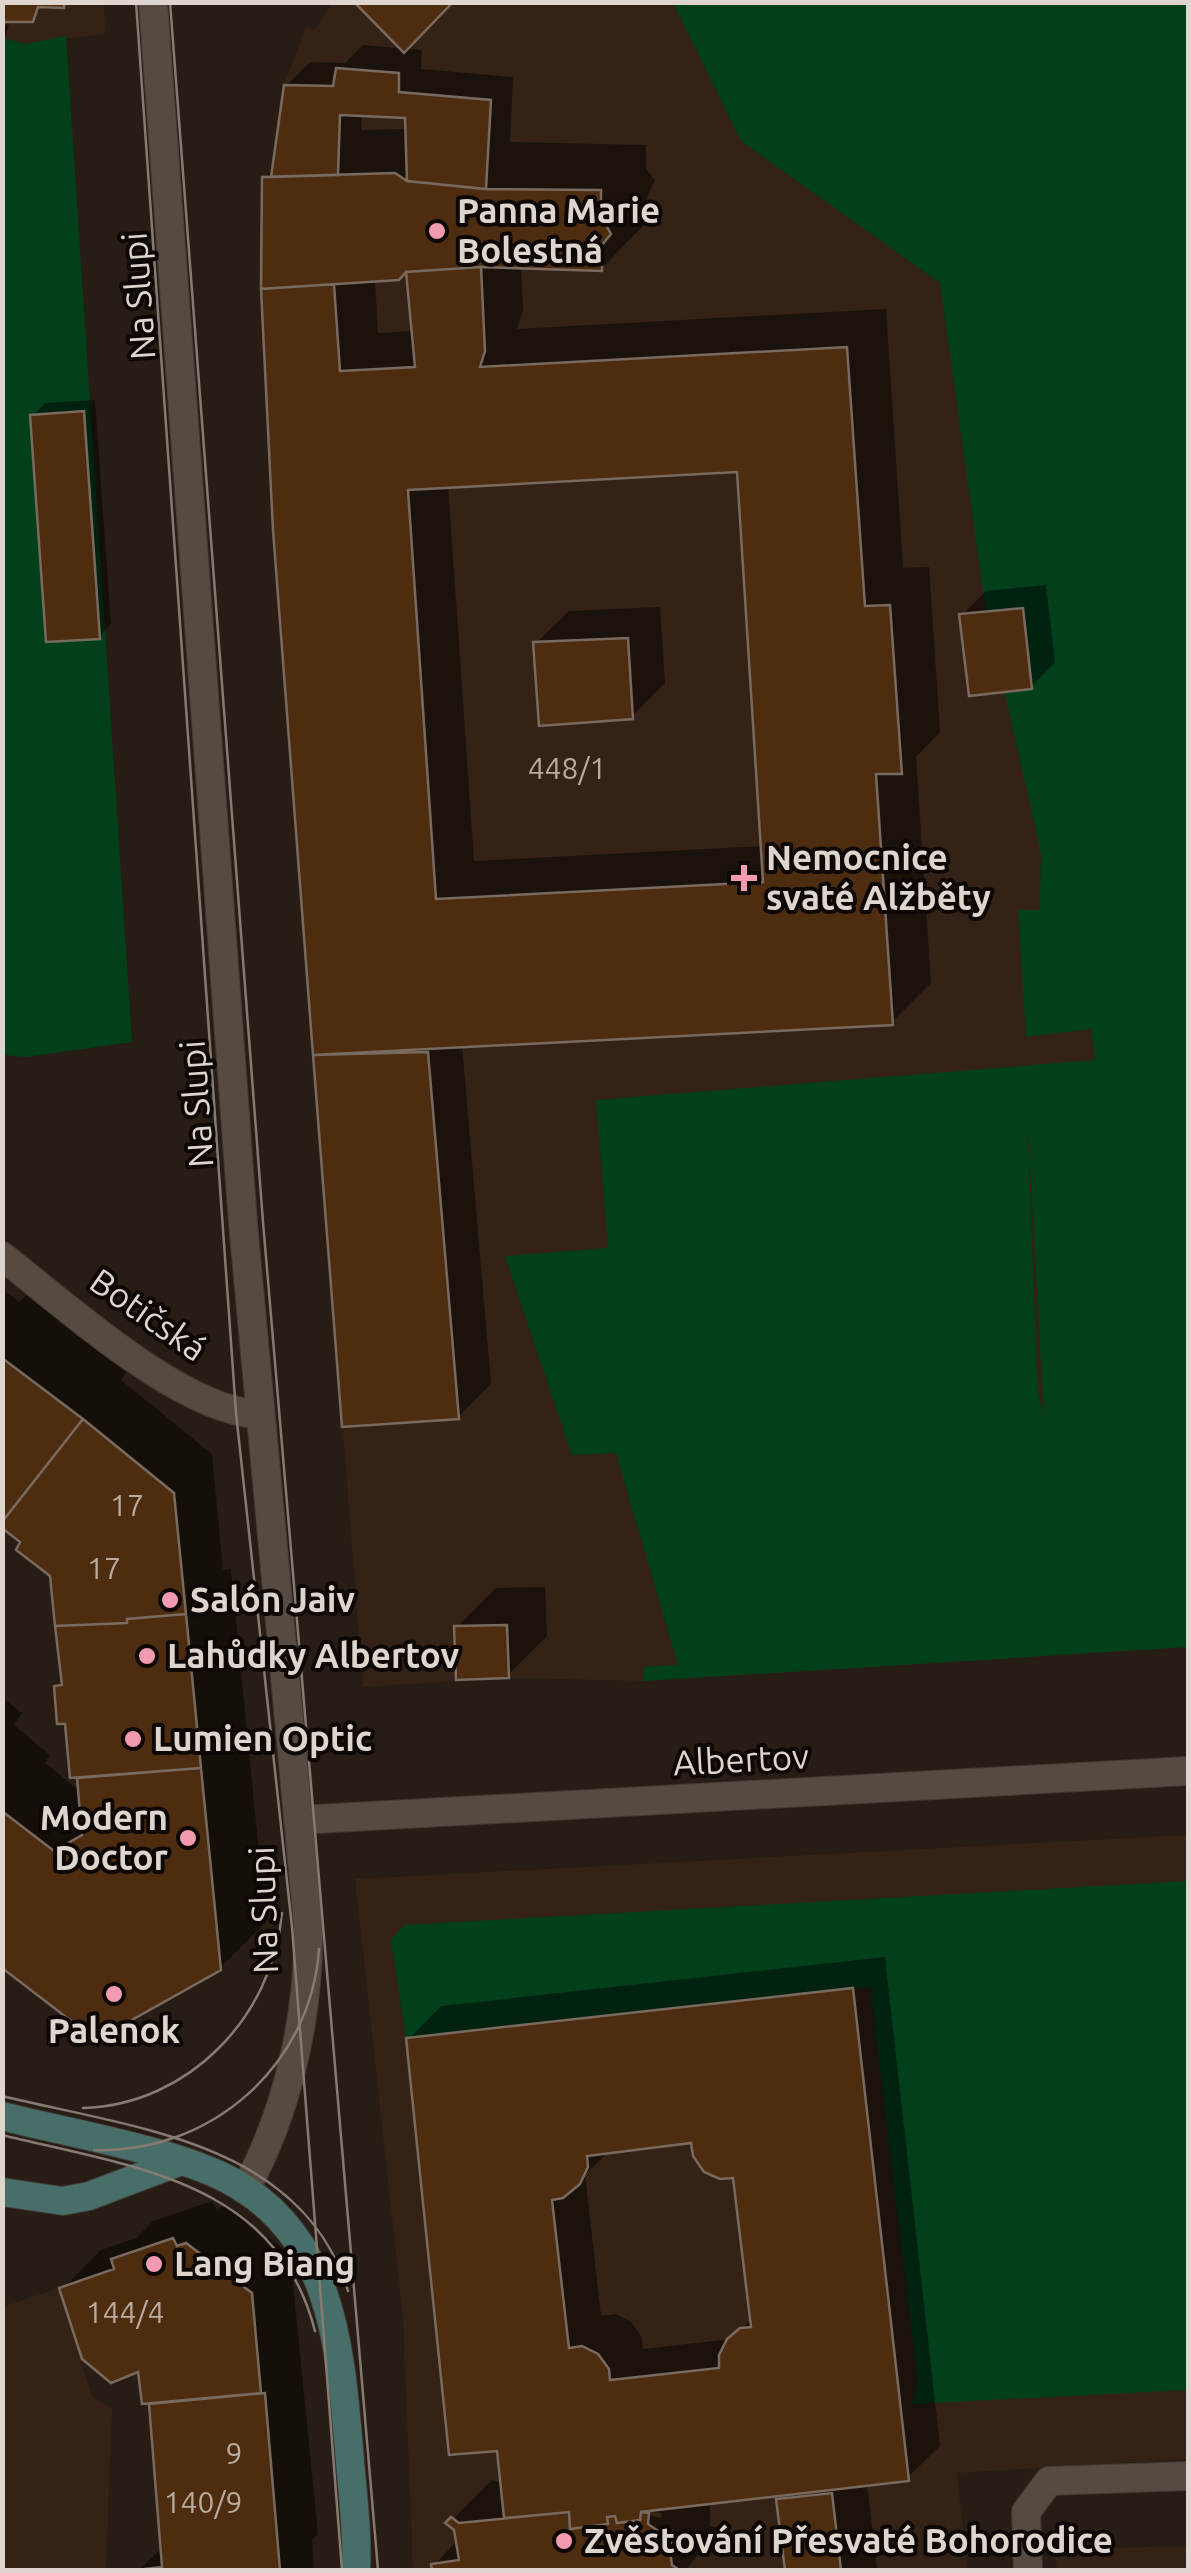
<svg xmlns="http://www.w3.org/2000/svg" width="1191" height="2573" font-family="Ubuntu,sans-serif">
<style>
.built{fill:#332215}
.green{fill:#02401c;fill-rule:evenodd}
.shadow{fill:#0007;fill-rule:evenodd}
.building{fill:#4d2c0f;stroke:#796a60;stroke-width:2.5;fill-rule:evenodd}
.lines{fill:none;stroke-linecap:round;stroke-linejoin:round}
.minor-casing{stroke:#423833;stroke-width:30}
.tertiary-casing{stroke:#423833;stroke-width:30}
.secondary-casing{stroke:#423833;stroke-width:30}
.minor{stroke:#574a40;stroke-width:28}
.tertiary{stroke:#574a40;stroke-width:28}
.secondary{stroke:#476e68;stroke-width:28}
.tram{stroke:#857b73;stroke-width:2.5}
.poi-dot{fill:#f29aaf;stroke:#0d0805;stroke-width:4}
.labels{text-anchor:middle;stroke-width:8;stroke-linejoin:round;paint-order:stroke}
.number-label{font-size:30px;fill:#baab9f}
.poi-label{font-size:35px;font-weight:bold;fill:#ded5cf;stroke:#0d0805;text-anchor:start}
.street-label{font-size:35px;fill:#ded5cf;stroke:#0d0805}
</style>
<rect width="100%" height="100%" fill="#281d14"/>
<path class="built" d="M 3,3 L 104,3 L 105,34 L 26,44 L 3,38 Z
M 333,3 L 1188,3 L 1188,1647 L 644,1681 L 509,1678 L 363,1687 L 286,701 L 259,258 L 262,177 L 271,176 L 284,85 L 306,27 L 314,30 Z
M 1188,1835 L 1188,2459 L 957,2473 L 967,2570 L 413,2570 L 403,2318 L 355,1879 Z
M 59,2288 L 92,2397 L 112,2408 L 106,2570 L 3,2570 L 2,2307 Z
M 1188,2546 L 1188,2570 L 1057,2570 L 1055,2549 Z"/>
<path class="green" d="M 673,3 L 1188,3 L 1188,1647 L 644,1681 L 643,1667 L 678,1665 L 616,1453 L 572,1455 L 505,1256 L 608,1248 L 596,1100 L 1095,1060 L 1091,1029 L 1026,1037 L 1018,910 L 1040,910 L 1041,854 L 1005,693 L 1032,689 L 1023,609 L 986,612 L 940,283 L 741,141 ZM 1026,1091 L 1026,1092 L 1044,1418 L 1038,1392 Z
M 66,36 L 132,1042 L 26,1057 L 3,1055 L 3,38 L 26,44 Z
M 1188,1881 L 1188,2390 L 912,2404 L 918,2383 L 870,1987 L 406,2038 L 391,1940 L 404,1925 Z"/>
<path class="shadow" d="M 2,24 L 9,25 L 2,47 Z
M 363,45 L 422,50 L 421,69 L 513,77 L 510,142 L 646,145 L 646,169 L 655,180 L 647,197 L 646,223 L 601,269 L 521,266 L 523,310 L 517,329 L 886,309 L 903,568 L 929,567 L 940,732 L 916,757 L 931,983 L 892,1022 L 462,1045 L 491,1384 L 458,1417 L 344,1424 L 276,530 L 264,178 L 275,167 L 286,86 L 310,62 L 345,63 ZM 362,113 L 407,116 L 408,129 L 361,130 ZM 408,267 L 414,331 L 378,333 L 375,279 ZM 739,469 L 763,846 L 474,861 L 448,485 Z
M 95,400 L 111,624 L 99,637 L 33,416 L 45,403 Z
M 1046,585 L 1055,663 L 1031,687 L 962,615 L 986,591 Z
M 660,607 L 665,683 L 632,716 L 536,643 L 569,611 Z
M 2,1289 L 19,1302 L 26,1295 L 126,1372 L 121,1380 L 212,1454 L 223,1570 L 231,1569 L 266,1922 L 220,1968 L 2,1964 L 2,1697 L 22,1713 L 14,1725 L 50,1755 L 45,1763 L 80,1791 L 57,1687 L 64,1680 L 52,1575 L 2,1524 Z
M 545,1587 L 547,1636 L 508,1675 L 457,1627 L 496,1588 Z
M 885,1957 L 940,2446 L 907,2478 L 867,2483 L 877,2570 L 787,2570 L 779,2500 L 786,2492 L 710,2501 L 710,2526 L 717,2528 L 716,2534 L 685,2570 L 435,2570 L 434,2565 L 458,2540 L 457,2528 L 449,2523 L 492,2480 L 503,2484 L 409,2039 L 441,2006 ZM 694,2140 L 735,2175 L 753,2317 L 731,2339 L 643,2349 L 641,2336 L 631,2322 L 616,2314 L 601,2316 L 585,2175 L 610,2150 ZM 647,2510 L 662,2513 L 661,2518 L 642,2514 Z
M 212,2201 L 216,2209 L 226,2206 L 290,2254 L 318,2534 L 312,2540 L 314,2570 L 139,2570 L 163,2547 L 151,2401 L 140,2368 L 62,2289 L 101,2250 L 136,2238 L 153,2221 Z"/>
<path class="building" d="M 2,2 L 64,2 L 64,8 L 38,7 L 33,22 L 2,22 Z
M 354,2 L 453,2 L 404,53 Z
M 336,68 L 399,73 L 399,92 L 491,100 L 486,189 L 407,181 L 405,118 L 340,115 L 338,175 L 271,177 L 284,85 L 333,86 Z
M 395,173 L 407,181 L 486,189 L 601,190 L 601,216 L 611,234 L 602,245 L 602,271 L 481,267 L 406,272 L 399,280 L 261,289 L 262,177 Z
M 481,267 L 485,351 L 480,367 L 847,347 L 865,606 L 890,605 L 902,774 L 876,774 L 893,1025 L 313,1055 L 273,530 L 261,289 L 334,284 L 340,371 L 415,367 L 406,272 ZM 737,472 L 763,882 L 436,899 L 408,490 Z
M 84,411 L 100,639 L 46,642 L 30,415 Z
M 1023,608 L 1032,689 L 969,696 L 959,614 Z
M 628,638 L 633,719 L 539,726 L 533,642 Z
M 428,1052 L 459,1419 L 342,1427 L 313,1055 Z
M 2,1358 L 83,1419 L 2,1522 Z
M 83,1419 L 174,1493 L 186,1614 L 127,1619 L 127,1623 L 55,1626 L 50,1576 L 16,1550 L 20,1542 L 2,1528 L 2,1522 Z
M 186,1614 L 201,1768 L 70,1778 L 65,1724 L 57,1724 L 54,1686 L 62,1685 L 55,1626 L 127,1623 L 127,1619 Z
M 507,1625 L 509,1678 L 456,1680 L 454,1626 Z
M 201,1768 L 221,1970 L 96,2040 L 2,1968 L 2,1811 L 54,1851 L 82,1835 L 77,1778 Z
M 853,1988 L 909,2481 L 641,2512 L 640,2520 L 617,2523 L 615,2516 L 607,2517 L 608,2524 L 570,2529 L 569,2512 L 504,2518 L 497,2451 L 449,2455 L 406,2038 ZM 691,2143 L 693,2156 L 704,2172 L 720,2179 L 733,2178 L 751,2327 L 740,2328 L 727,2339 L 719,2355 L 719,2368 L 610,2380 L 609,2369 L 598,2354 L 582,2346 L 569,2348 L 552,2200 L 563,2198 L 580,2184 L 588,2167 L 587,2156 Z
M 173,2238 L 177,2246 L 186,2243 L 252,2293 L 261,2393 L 142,2404 L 138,2372 L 111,2383 L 82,2359 L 59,2288 L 114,2269 L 111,2259 Z
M 265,2393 L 280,2570 L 136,2570 L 162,2567 L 149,2404 Z
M 832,2493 L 841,2570 L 785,2570 L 776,2499 Z
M 569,2512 L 570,2529 L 608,2524 L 607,2517 L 615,2516 L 617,2523 L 640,2520 L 641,2512 L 649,2513 L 648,2524 L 664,2535 L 673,2531 L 677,2538 L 669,2544 L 672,2565 L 679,2570 L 432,2570 L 431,2564 L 459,2560 L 454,2530 L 445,2523 L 451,2517 L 459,2523 Z"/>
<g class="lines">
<g class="minor-casing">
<path id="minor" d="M 2,1256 C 64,1304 183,1413 260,1414
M 298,1820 L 1188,1771
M 1028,2570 L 1026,2512 L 1049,2481 L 1188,2476"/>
</g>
<g class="tertiary-casing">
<path id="tertiary" d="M 153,2 L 243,1223 L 308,1925 C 310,2014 288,2111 245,2190"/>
</g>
<g class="secondary-casing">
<path id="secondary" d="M 2,2116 C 68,2133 172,2150 229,2180 C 332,2234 340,2346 349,2449 C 352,2490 358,2530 356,2570
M 2,2192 L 63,2201 L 89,2196 L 179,2162"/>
</g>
<use href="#minor" class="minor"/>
<use href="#tertiary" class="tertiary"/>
<use href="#secondary" class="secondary"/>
<path class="tram" d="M 136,2 L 236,1413 L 292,1927 L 342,2570
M 170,2 L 263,1222 L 378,2570
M 2,2096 C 132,2128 302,2141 348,2291
M 83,2108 C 189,2105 273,2016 282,1913
M 2,2135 C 132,2167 276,2180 315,2331
M 94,2150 C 210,2154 311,2066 319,1949"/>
</g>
<g class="poi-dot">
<circle cx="437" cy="231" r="10"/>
<path d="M739 863h10v10h10v10h-10v10h-10v-10h-10v-10h10z"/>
<circle cx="170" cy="1600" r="10"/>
<circle cx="147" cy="1656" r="10"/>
<circle cx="133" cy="1739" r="10"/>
<circle cx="188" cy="1838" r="10"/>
<circle cx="114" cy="1994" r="10"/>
<circle cx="154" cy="2264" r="10"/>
<circle cx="564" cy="2541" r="10"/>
</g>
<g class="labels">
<g class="number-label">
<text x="567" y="779">448/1</text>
<text x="127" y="1516">17</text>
<text x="104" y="1579">17</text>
<text x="125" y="2323">144/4</text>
<text x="234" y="2464">9</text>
<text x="203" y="2513">140/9</text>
</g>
<g class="poi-label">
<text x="457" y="223">Panna Marie<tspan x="457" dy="40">Bolestná</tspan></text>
<text x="766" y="870">Nemocnice<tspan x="766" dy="40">svaté Alžběty</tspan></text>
<text x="190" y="1612">Salón Jaiv</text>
<text x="167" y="1668">Lahůdky Albertov</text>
<text x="153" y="1751">Lumien Optic</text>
<text x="168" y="1830" text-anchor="end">Modern<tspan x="168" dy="40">Doctor</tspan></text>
<text x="114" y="2043" text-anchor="middle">Palenok</text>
<text x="174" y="2276">Lang Biang</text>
<text x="584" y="2553">Zvěstování Přesvaté Bohorodice</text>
</g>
<g class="street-label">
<text transform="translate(139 296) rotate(-94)" y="12">Na Slupi</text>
<text transform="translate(197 1104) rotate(-94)" y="12">Na Slupi</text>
<text transform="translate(148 1315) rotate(35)" y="12">Botičská</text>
<text transform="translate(741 1760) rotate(-3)" y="12">Albertov</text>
<text transform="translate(264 1910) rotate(-92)" y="12">Na Slupi</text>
</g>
</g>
<rect width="1191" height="2573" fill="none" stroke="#ded5cf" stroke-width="10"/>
</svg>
